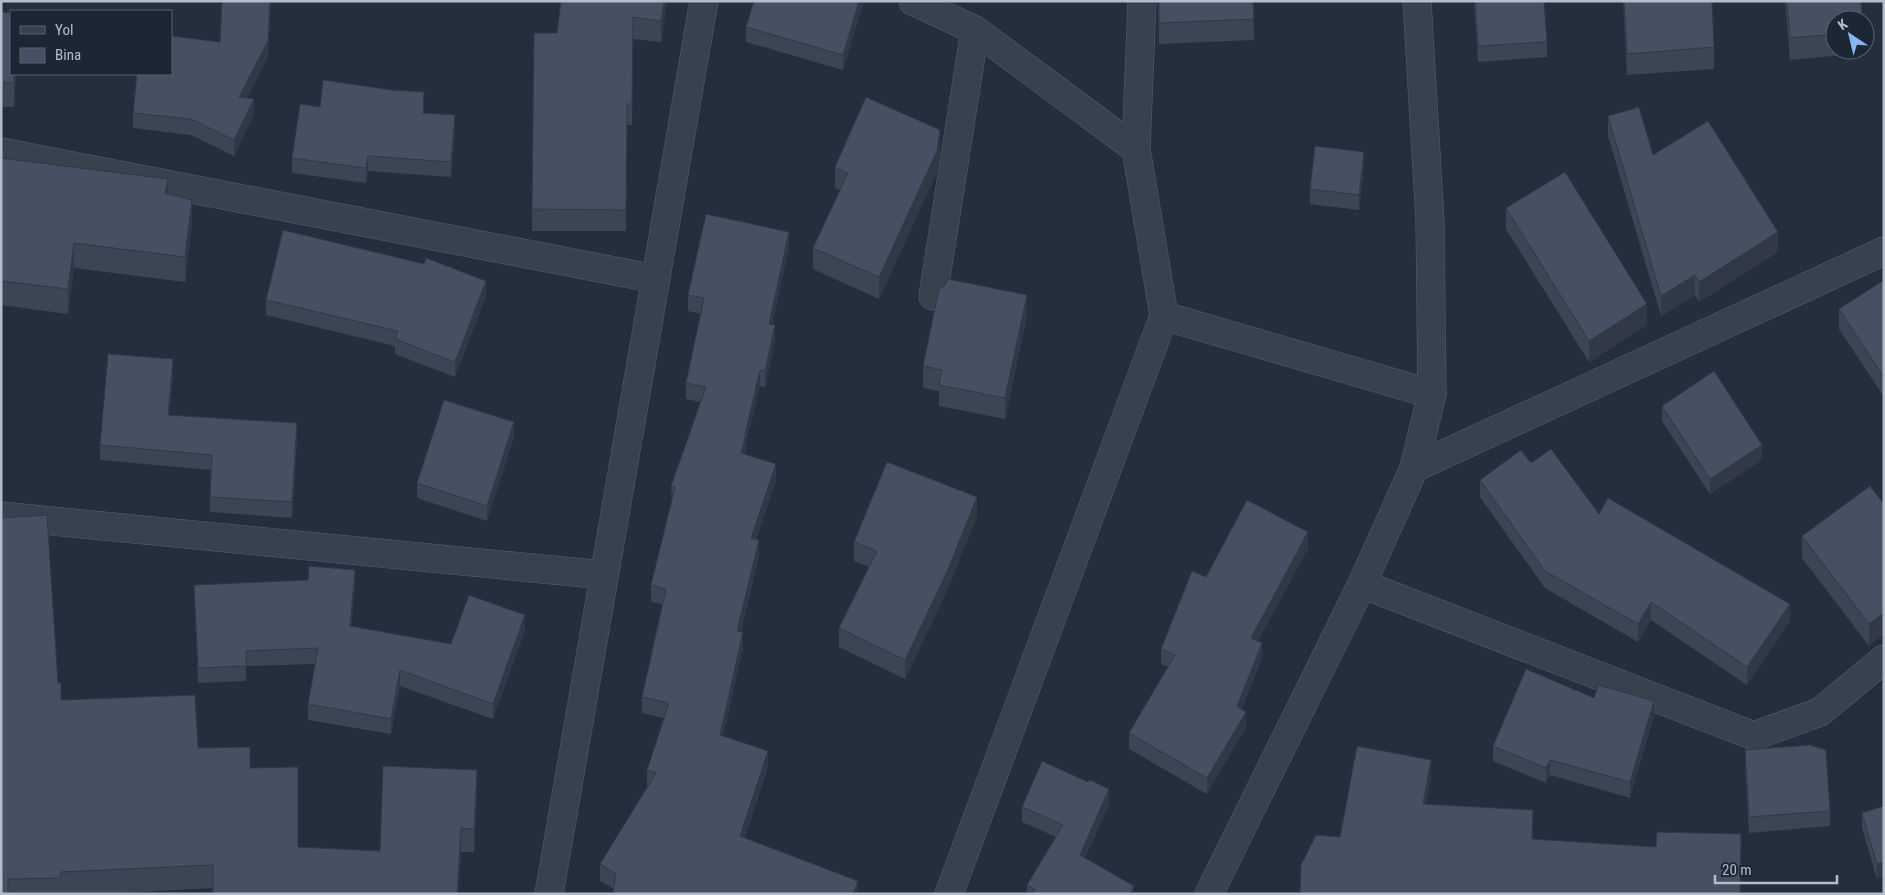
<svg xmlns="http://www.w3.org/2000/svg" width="1885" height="895" font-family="'Roboto Condensed',sans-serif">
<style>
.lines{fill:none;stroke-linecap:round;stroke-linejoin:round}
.minor-casing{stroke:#565f6c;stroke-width:29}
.tertiary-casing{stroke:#565f6c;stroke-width:29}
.minor{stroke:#38414e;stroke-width:28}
.tertiary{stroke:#38414e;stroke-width:28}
.wall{fill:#3b4654}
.shaded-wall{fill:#303945}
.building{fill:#455162;stroke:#303945}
</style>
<rect width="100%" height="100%" fill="#242f3e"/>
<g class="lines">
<g class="minor-casing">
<path id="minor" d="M 913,1 L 975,30 L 1136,149
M 1,152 L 656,279
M 933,296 L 975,30
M 1164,316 L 1432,394
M 1414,468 L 1884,251
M 1,516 L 604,575
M 1362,584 L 1754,736 L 1820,712 L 1884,659
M 549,894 L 704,1
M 949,894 L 1164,316 L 1136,149 L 1142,1"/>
</g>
<g class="tertiary-casing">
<path id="tertiary" d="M 1209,894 L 1362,584 L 1414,468 L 1432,394 L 1430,221 L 1417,1"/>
</g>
<use href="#minor" class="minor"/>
<use href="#tertiary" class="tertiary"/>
</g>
<path class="wall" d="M 222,1 L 271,1 L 268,56 L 247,98 L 254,114 L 234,156 L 191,135 L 133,128 L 133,113 L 220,42 Z
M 561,1 L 667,1 L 661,42 L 633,39 L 632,125 L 627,125 L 626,231 L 532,231 L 534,33 L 557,33 Z
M 864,1 L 843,70 L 746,42 L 746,27 Z
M 1158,1 L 1253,1 L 1254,40 L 1159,44 Z
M 1474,1 L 1544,1 L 1547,42 L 1547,57 L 1478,62 Z
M 1623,1 L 1712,1 L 1714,47 L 1714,69 L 1627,75 Z
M 1785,1 L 1861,1 L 1835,20 L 1835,50 L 1863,50 L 1863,53 L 1790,60 Z
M 1,12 L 16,74 L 14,107 L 1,107 Z
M 320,107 L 424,107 L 424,113 L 455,130 L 451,177 L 368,171 L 366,183 L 292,173 L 292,158 Z
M 1608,116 L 1653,155 L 1778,252 L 1699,302 L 1695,295 L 1661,316 L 1608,136 Z
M 940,151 L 937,172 L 879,299 L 813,269 L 813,248 L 840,190 L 835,188 L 835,167 Z
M 1,158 L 168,194 L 192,224 L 185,282 L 74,268 L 68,314 L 1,305 Z
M 1364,167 L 1359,210 L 1310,204 L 1310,189 Z
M 1506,208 L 1647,325 L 1589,362 L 1506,229 Z
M 789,248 L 772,324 L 775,341 L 765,387 L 760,386 L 746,443 L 746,451 L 745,454 L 776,481 L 756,539 L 759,556 L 741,631 L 743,648 L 723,736 L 768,767 L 745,838 L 858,894 L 614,889 L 600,881 L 600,864 L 648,787 L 647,786 L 647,770 L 664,718 L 642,713 L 642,697 L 662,604 L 651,602 L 651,585 L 672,502 L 671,486 L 701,402 L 686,399 L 686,383 L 701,314 L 688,311 L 688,295 Z
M 1884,280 L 1884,397 L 1839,329 L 1839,309 Z
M 486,296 L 455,377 L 395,354 L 395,346 L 266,315 L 266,300 Z
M 1027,316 L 1005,419 L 939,406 L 939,391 L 923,388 L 923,366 Z
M 173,374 L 169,415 L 297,438 L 292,518 L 210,512 L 210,497 L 211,470 L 100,460 L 100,445 Z
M 1662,406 L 1762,460 L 1710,494 L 1662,421 Z
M 514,437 L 487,521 L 417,498 L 417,483 Z
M 1531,463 L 1599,514 L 1790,621 L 1747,685 L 1651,620 L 1638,642 L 1545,588 L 1480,497 L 1480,480 Z
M 1870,486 L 1869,646 L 1802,558 L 1802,536 Z
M 977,516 L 947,591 L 905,679 L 839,647 L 839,628 L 869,567 L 854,561 L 854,542 Z
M 1308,548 L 1258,641 L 1262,658 L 1242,709 L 1246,727 L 1207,794 L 1129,749 L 1129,733 L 1168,667 L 1161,664 L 1161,649 L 1206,577 Z
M 194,585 L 355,585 L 351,627 L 451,644 L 525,630 L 493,719 L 400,686 L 391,734 L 308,720 L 308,704 L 316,664 L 246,666 L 246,681 L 198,683 Z
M 58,683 L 61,700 L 198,748 L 250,768 L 298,847 L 380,851 L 477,793 L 474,852 L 461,852 L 458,894 L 213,894 L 213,888 L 102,894 L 1,894 Z
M 1594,698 L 1654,716 L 1630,798 L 1550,775 L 1546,783 L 1493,761 L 1493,746 Z
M 1745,750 L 1830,811 L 1830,826 L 1749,833 L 1745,765 Z
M 1109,804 L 1085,858 L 1134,894 L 1027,894 L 1027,885 L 1056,837 L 1022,822 L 1022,807 Z
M 1884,806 L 1884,877 L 1877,879 L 1862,828 L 1862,813 Z"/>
<path class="shaded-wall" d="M 270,1 L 271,1 L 268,56 L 239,112 L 239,97 Z
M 664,1 L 667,1 L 661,42 L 661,21 Z
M 859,1 L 864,1 L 843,70 L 843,55 Z
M 15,74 L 16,74 L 14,107 L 14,83 Z
M 254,99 L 254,114 L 234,156 L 234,140 Z
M 455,115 L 455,130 L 451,177 L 451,162 Z
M 940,130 L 940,151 L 937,172 L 879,299 L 879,277 Z
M 1364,152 L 1364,167 L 1359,210 L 1359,195 Z
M 368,156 L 368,171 L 366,183 L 366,168 Z
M 168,179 L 168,203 L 165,193 Z
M 192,200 L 192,224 L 185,282 L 185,257 Z
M 789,232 L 789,248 L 769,340 L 769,324 Z
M 1778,232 L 1778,252 L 1699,302 L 1699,282 Z
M 74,243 L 74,268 L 68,314 L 68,289 Z
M 1695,275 L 1695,295 L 1661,316 L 1661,296 Z
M 486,281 L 486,296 L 455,377 L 455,362 Z
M 1027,295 L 1027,316 L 1005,419 L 1005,398 Z
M 1647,304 L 1647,325 L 1589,362 L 1589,341 Z
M 775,325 L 775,341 L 765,387 L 765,371 Z
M 173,359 L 173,374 L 168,430 L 168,415 Z
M 760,370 L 760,386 L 746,443 L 746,451 L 741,469 L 741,453 Z
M 514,422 L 514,437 L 487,521 L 487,506 Z
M 297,423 L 297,438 L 292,518 L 292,502 Z
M 1762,445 L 1762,460 L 1710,494 L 1710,479 Z
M 776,464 L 776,481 L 751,554 L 751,538 Z
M 977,497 L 977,516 L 947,591 L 905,679 L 905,660 Z
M 1308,532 L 1308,548 L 1251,654 L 1251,638 Z
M 759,540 L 759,556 L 737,647 L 737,631 Z
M 355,570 L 355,585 L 350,642 L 350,626 Z
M 1651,602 L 1651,620 L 1638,642 L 1638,624 Z
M 1790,604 L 1790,621 L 1747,685 L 1747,667 Z
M 1884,613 L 1884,634 L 1869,646 L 1869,624 Z
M 525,615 L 525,630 L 493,719 L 493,704 Z
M 743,632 L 743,648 L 720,751 L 720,735 Z
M 1262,643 L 1262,658 L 1237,721 L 1237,706 Z
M 400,670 L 400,686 L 391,734 L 391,719 Z
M 1654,701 L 1654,716 L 1630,798 L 1630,782 Z
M 1246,712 L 1246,727 L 1207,794 L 1207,778 Z
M 768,751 L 768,767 L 740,853 L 740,836 Z
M 1431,760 L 1431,778 L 1423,822 L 1423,804 Z
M 1550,760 L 1550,775 L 1546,783 L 1546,768 Z
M 477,770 L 477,793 L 474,852 L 474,829 Z
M 1109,789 L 1109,804 L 1080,870 L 1080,855 Z
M 1533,810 L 1533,828 L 1532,857 L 1532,839 Z
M 461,828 L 461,852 L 458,894 L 457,894 Z
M 1884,862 L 1884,877 L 1877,879 L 1877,864 Z
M 858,881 L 858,894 L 853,894 Z
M 1134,886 L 1134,894 L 1130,894 Z"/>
<path class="building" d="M 222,1 L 270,1 L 268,41 L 239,97 L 254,99 L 234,140 L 191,119 L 133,113 L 137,74 L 171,74 L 171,36 L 220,42 Z
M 561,1 L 664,1 L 661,21 L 633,17 L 632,104 L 627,104 L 626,210 L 532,209 L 534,33 L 557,33 Z
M 754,1 L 859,1 L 843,55 L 746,27 Z
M 1159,1 L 1253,1 L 1254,19 L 1159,23 Z
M 1475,1 L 1544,1 L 1547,42 L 1478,46 Z
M 1624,1 L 1712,1 L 1714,47 L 1627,54 Z
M 1787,1 L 1861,1 L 1862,20 L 1835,20 L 1835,34 L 1790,38 Z
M 1,12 L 11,13 L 11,74 L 15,74 L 14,83 L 1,82 Z
M 323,80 L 392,90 L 424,92 L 423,113 L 455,115 L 451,162 L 368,156 L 366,168 L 292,158 L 300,104 L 320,107 Z
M 866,97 L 940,130 L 937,151 L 879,277 L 813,248 L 848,173 L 835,167 Z
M 1639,107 L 1653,155 L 1708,121 L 1778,232 L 1699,282 L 1695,275 L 1661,296 L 1608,116 Z
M 1315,146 L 1364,152 L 1359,195 L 1310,189 Z
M 1,158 L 168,179 L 165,193 L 192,200 L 185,257 L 74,243 L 68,289 L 1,281 Z
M 1565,172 L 1647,304 L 1589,341 L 1506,208 Z
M 706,214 L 789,232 L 769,324 L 775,325 L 765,371 L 760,370 L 745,434 L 746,434 L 741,453 L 776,464 L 751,538 L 759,540 L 737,631 L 743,632 L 720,735 L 768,751 L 740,836 L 858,881 L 853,894 L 613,894 L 616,874 L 600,864 L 656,773 L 647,770 L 669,703 L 642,697 L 666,589 L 651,585 L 675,487 L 671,486 L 706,387 L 686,383 L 704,298 L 688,295 Z
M 283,230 L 424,264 L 426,258 L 486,281 L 455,362 L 395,339 L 398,331 L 266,300 Z
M 948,279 L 1027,295 L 1005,398 L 939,385 L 942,370 L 923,366 L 939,289 L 945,285 Z
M 1884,280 L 1884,377 L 1839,309 Z
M 108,354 L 173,359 L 168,415 L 297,423 L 292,502 L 210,497 L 212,455 L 100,445 Z
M 1714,371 L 1762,445 L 1710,479 L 1662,406 Z
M 444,400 L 514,422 L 487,506 L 417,483 Z
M 1551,449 L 1599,514 L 1608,498 L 1790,604 L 1747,667 L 1651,602 L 1638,624 L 1545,571 L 1480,480 L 1521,450 L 1531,463 Z
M 887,462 L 977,497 L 947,572 L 905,660 L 839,628 L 877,551 L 854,542 Z
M 1870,486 L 1884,504 L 1884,613 L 1869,624 L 1802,536 Z
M 1247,500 L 1308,532 L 1251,638 L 1262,643 L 1237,706 L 1246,712 L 1207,778 L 1129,733 L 1175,655 L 1161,649 L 1192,571 L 1206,577 Z
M 47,515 L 58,683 L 61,683 L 61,700 L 195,695 L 198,748 L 250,747 L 250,768 L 298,767 L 298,847 L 380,851 L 383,766 L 477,770 L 474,829 L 461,828 L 457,894 L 213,894 L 213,865 L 61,872 L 60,878 L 8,879 L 8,894 L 1,894 L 1,518 Z
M 309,566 L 355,570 L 350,626 L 451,644 L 469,595 L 525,615 L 493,704 L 400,670 L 391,719 L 308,704 L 318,648 L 246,651 L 246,666 L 198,668 L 194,585 L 308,580 Z
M 1526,669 L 1594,698 L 1598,685 L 1654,701 L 1630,782 L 1550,760 L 1546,768 L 1493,746 Z
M 1810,745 L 1826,750 L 1830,811 L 1749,817 L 1745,750 Z
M 1357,746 L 1431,760 L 1423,804 L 1533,810 L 1532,839 L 1656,847 L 1657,832 L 1741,834 L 1740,894 L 1300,894 L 1301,865 L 1316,835 L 1340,837 Z
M 1042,761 L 1088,782 L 1090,780 L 1109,789 L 1080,855 L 1134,886 L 1130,894 L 1033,894 L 1035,890 L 1027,885 L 1063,825 L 1022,807 Z
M 1884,806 L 1884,862 L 1877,864 L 1862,813 Z"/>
<rect width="1885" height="895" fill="none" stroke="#b4bcc9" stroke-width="5"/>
<rect x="10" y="10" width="162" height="65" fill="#1d2633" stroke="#59626f"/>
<rect x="20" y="26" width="25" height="8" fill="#38414e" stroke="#59626f"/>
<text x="55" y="35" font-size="15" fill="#b4bcc9">Yol</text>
<rect x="20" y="48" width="25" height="15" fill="#455162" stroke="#59626f"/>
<text x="55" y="60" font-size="15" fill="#b4bcc9">Bina</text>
<g transform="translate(1850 35) rotate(325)"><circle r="24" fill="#1d2633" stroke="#59626f"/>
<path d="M0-4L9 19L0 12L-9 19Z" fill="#8ab4f8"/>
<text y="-8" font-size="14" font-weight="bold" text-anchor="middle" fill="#b4bcc9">K</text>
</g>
<path d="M1715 875v8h122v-8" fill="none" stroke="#b4bcc9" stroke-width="2.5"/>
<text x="1722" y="875" font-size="15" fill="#b4bcc9" stroke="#1d2633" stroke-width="4" paint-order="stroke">20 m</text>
</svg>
